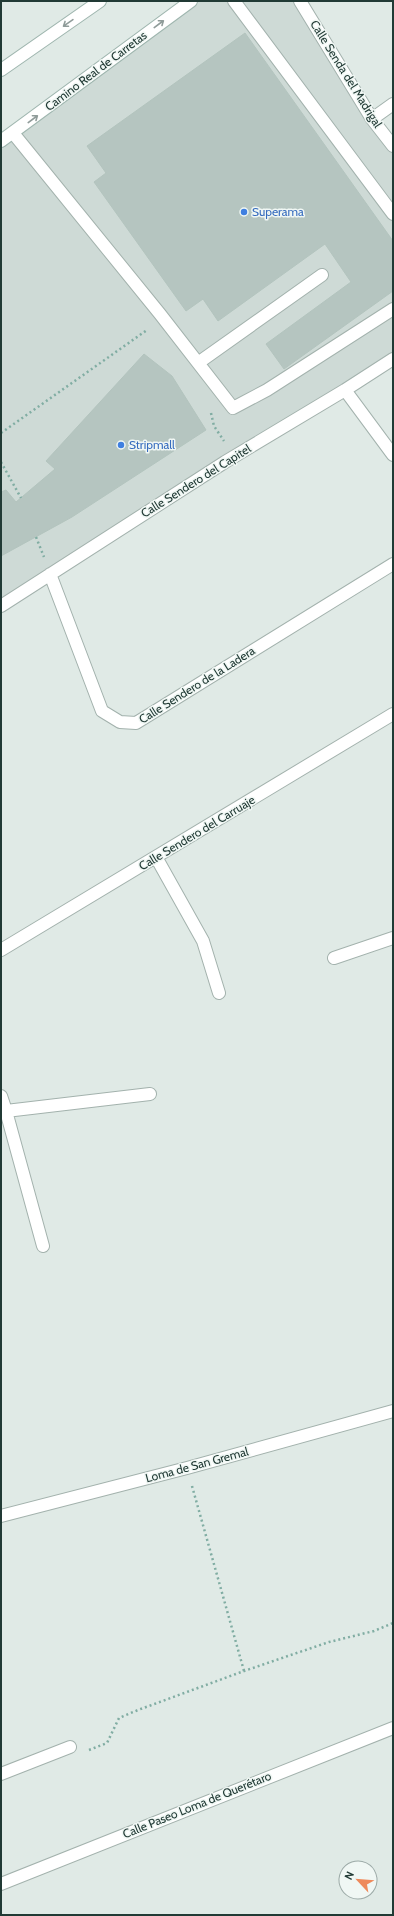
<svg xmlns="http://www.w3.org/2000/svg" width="394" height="1916" font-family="Cabin,sans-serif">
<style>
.built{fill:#cedad6}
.building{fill:#b5c5c0;stroke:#b3c4be}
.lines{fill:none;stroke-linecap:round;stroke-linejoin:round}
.lane-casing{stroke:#a3b2ad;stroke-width:14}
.street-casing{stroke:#a3b2ad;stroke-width:14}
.secondary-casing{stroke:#9fb6af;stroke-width:14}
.path{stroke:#81ada3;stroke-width:2.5;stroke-dasharray:2 3;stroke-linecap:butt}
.lane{stroke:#fff;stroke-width:12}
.street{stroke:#fff;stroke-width:12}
.secondary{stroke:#fff;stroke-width:12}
.oneway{stroke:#909c9a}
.shop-dot{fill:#3f7fe0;stroke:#f0f7f4;stroke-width:1.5}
.labels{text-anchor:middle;stroke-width:3;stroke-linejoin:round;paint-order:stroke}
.street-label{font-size:12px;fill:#213a35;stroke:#f0f7f4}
.shop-label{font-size:12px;fill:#366cbe;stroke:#f0f7f4;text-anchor:start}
</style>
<rect width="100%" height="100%" fill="#e0eae6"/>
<path class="built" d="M 191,1 L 300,1 L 393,146 L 393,359 L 1,606 L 1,141 Z"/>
<path class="building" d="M 245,33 L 393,241 L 393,291 L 284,369 L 266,344 L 351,282 L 325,244 L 218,321 L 203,299 L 186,311 L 94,182 L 106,173 L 87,146 Z
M 144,354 L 172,376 L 206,430 L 72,517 L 1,556 L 1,492 L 6,490 L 16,502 L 55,469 L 46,461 Z"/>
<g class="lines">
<g class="lane-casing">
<path id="lane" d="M 234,1 L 393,214
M 13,133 L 160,314 L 233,408 L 267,390 L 393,309
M 198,363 L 322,275"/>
</g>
<g class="street-casing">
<path id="street" d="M 300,1 L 372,119 L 393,146
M 372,119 L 393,104
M 345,390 L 393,455
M 50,574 L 102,711 L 120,722 L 136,723 L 393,564
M 1,606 L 225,462 L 345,390 L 393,359
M 156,857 L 203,941 L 219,993
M 1,950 L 393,714
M 334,958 L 393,938
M 1,1096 L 6,1111 L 150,1094
M 6,1111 L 43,1246
M 1,1516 L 187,1468 L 393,1411
M 1,1774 L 70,1747
M 1,1884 L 393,1728"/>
</g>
<g class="secondary-casing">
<path id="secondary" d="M 1,70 L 100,1
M 1,141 L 191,1"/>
</g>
<path class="path" d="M 211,413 L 214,426 L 224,441
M 1,433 L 147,330
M 1,462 L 21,498
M 36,537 L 44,557
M 192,1486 L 244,1671
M 89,1750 L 107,1743 L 119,1718 L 138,1710 L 244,1671 L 329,1642 L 374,1631 L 393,1623"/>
<use href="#lane" class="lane"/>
<use href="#street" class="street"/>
<use href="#secondary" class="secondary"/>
</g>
<defs><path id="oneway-shaft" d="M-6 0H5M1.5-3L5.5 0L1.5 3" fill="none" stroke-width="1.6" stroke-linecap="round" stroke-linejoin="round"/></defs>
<g class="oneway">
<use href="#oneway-shaft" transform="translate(68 23) rotate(145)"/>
<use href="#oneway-shaft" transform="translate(159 24) rotate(-37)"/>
<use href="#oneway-shaft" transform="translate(33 119) rotate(-37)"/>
</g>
<g class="shop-dot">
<circle cx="244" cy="212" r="4"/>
<circle cx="121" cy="445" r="4"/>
</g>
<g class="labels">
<g class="street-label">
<text transform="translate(96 71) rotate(-37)" y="4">Camino Real de Carretas</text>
<text transform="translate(346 74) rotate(58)" y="4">Calle Senda del Madrigal</text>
<text transform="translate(196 481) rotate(-32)" y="4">Calle Sendero del Capitel</text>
<text transform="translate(197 685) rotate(-32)" y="4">Calle Sendero de la Ladera</text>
<text transform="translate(197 833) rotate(-31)" y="4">Calle Sendero del Carruaje</text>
<text transform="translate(197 1465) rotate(-15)" y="4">Loma de San Gremal</text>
<text transform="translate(197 1805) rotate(-22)" y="4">Calle Paseo Loma de Querétaro</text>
</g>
<g class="shop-label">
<text x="252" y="216">Superama</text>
<text x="129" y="449">Stripmall</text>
</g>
</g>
<rect width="394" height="1916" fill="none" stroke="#213a35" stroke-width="4"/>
<g transform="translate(358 1880) rotate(296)"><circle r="19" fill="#f0f7f4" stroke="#9daba8"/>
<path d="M0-3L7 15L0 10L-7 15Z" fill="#ee895b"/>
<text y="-6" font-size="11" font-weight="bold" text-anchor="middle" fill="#213a35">N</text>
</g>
</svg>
